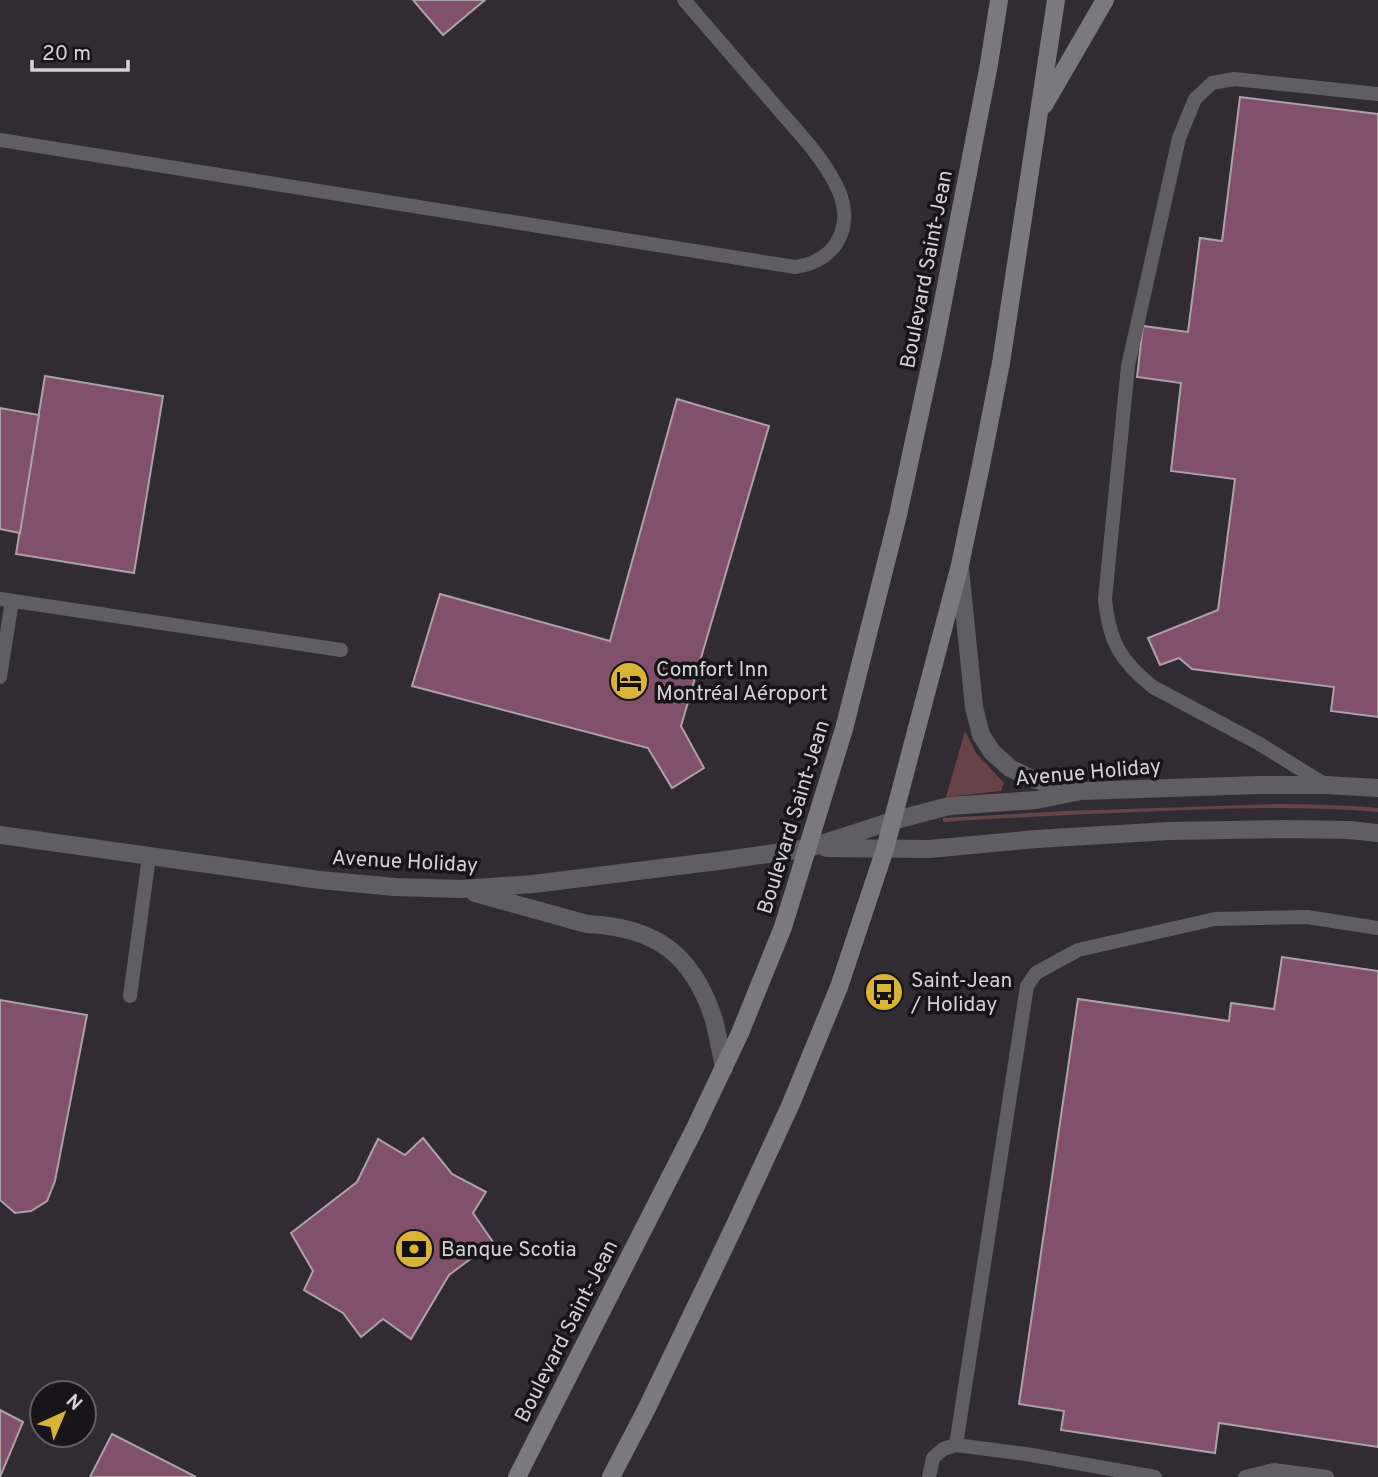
<svg xmlns="http://www.w3.org/2000/svg" width="1378" height="1477" font-family="Overpass,sans-serif">
  <rect width="100%" height="100%" fill="#312c33"/>
  <!-- green -->
  <g fill="#674348">
    <polygon points="965,731 976,753 1004,783 1001,791 946,797"/>
    <path d="M 1277,804 C 1311,804 1344,805 1378,808 L 1378,812 C 1306,806 1235,808 1163,811 C 1090,814 1017,817 943,822 L 943,818 L 1066,811 Z"/>
  </g>
  <!-- building -->
  <g fill="#81506d" stroke="#aca1a7" stroke-width="2">
    <polygon points="413,0 485,0 443,35"/>
    <polygon points="1240,97 1378,114 1378,717 1331,711 1334,687 1192,669 1179,658 1160,665 1148,638 1218,610 1235,479 1171,471 1181,383 1137,377 1143,326 1188,332 1200,238 1222,241"/>
    <polygon points="45,376 163,396 134,573 16,554"/>
    <polygon points="677,399 769,426 681,726 704,768 672,788 648,748 412,686 440,594 610,641"/>
    <polygon points="0,408 39,415 20,533 0,529"/>
    <polygon points="1282,957 1378,971 1378,1447 1219,1423 1215,1453 1061,1430 1064,1411 1019,1404 1078,999 1229,1021 1231,1003 1274,1009"/>
    <polygon points="0,1000 87,1015 55,1181 47,1201 31,1211 15,1213 0,1200"/>
    <polygon points="423,1138 452,1174 486,1192 473,1213 493,1242 449,1275 411,1339 383,1319 361,1337 343,1313 304,1290 313,1271 291,1233 357,1182 378,1139 405,1155"/>
    <polygon points="0,1410 23,1422 0,1477"/>
    <polygon points="112,1434 196,1477 90,1477"/>
  </g>
  <g fill="none" stroke-linecap="round" stroke-linejoin="round">
    <!-- service -->
    <g stroke="#5f5f63" stroke-width="14">
      <path d="M 0,140 L 795,267 C 840,261 856,221 835,183 C 821,156 799,133 779,110 C 748,74 716,37 684,0"/>
      <polyline points="0,599 341,650"/>
      <polyline points="0,677 12,601"/>
      <path d="M 1326,785 L 1258,743 L 1153,687 C 1120,661 1109,641 1105,599 L 1128,366 L 1179,138 L 1195,99 L 1212,83 L 1234,79 L 1378,94"/>
      <polyline points="130,996 149,857"/>
      <polyline points="956,1445 1027,986 1036,973 1078,950 1215,919 1307,917 1378,928"/>
      <polyline points="929,1477 933,1458 943,1449 956,1445 1026,1454 1155,1477"/>
      <polyline points="1245,1477 1274,1470 1327,1477"/>
    </g>
    <!-- minor -->
    <g stroke="#5f5f63" stroke-width="18">
      <polyline points="960,569 974,707 981,735 992,752 1010,768 1030,778 1078,791"/>
      <polyline points="0,835 320,880 395,887 461,889 533,884 726,860 809,848 892,821 949,806 1036,800 1081,791 1259,785 1326,785 1378,788"/>
      <polyline points="826,848 929,849 1036,839 1169,831 1285,829 1349,830 1378,833"/>
      <path d="M 475,893 L 587,924 C 655,927 693,954 714,1020 C 718,1036 721,1052 724,1068"/>
    </g>
    <!-- secondary -->
    <g stroke="#7a7980" stroke-width="18">
      <polyline points="1044,105 1105,0"/>
      <polyline points="517,1477 695,1128 740,1033 783,927 844,729 898,515 934,348 989,64 999,0"/>
      <polyline points="611,1477 646,1410 734,1227 790,1106 839,987 885,849 960,565 981,465 1001,363 1056,0"/>
    </g>
  </g>
  <!-- icons -->
  <defs>
    <symbol id="hotel-disc" viewBox="-11 -11 22 22"><circle r="9.5" fill="#d9b334" stroke="#181518"/><path d="M-6-4.5h1.5V1H6V5H4.5V3h-9V5H-6ZM-4 0a1.8 1.8 0 1 1 3.6 0ZM.5 0V-2.5h3Q6-2.5 6 0Z" fill="#111"/></symbol>
    <symbol id="bus-disc" viewBox="-11 -11 22 22"><circle r="9.5" fill="#d9b334" stroke="#181518"/><path d="M-5-6H5V4H4V6H2V4H-2V6H-4V4H-5ZM-3.5-4V0h7V-4ZM-3.5 1.2v1.5H-2V1.2ZM2 1.2v1.5H3.5V1.2Z" fill="#111"/></symbol>
    <symbol id="bank-disc" viewBox="-11 -11 22 22"><circle r="9.5" fill="#d9b334" stroke="#181518"/><path d="M-6-4H6V4H-6ZM0-2.3a2.3 2.3 0 1 0 0 4.6a2.3 2.3 0 1 0 0-4.6Z" fill="#111"/></symbol>
  </defs>
  <g fill-rule="evenodd">
    <use href="#hotel-disc" x="607" y="659" width="44" height="44"/>
    <use href="#bus-disc" x="862" y="970" width="44" height="44"/>
    <use href="#bank-disc" x="392" y="1227" width="44" height="44"/>
  </g>
  <g text-anchor="middle" stroke-width="7" stroke-linejoin="round" paint-order="stroke">
    <!-- street labels -->
    <g font-size="21" fill="#d4d1d5" stroke="#181518">
      <text transform="translate(926 269) rotate(-79)" y="7">Boulevard Saint-Jean</text>
      <text transform="translate(1088 772) rotate(-5)" y="7">Avenue Holiday</text>
      <text transform="translate(793 817) rotate(-73)" y="7">Boulevard Saint-Jean</text>
      <text transform="translate(405 861) rotate(3)" y="7">Avenue Holiday</text>
      <text transform="translate(566 1331) rotate(-63)" y="7">Boulevard Saint-Jean</text>
    </g>
    <!-- poi labels -->
    <g font-size="21" fill="#d4d1d5" stroke="#181518" text-anchor="start">
      <text x="656" y="676">Comfort Inn<tspan x="656" dy="24">Montréal Aéroport</tspan></text>
      <text x="911" y="987">Saint-Jean<tspan x="911" dy="24">/ Holiday</tspan></text>
      <text x="441" y="1256">Banque Scotia</text>
    </g>
  </g>
  <!-- north arrow -->
  <g transform="translate(63 1414) rotate(44)"><circle r="33" fill="#181518" stroke="#636064" stroke-width="2"/>
  <path d="M0-5L12 26L0 18L-12 26Z" fill="#d9b334"/>
  <text y="-10" font-size="19" font-weight="bold" text-anchor="middle" fill="#d4d1d5">N</text>
  </g>
  <!-- scale -->
  <path d="M32 60v10h96v-10" fill="none" stroke="#d4d1d5" stroke-width="3.5"/>
  <text x="42" y="60" font-size="21" fill="#d4d1d5" stroke="#181518" stroke-width="5" paint-order="stroke">20 m</text>
</svg>
